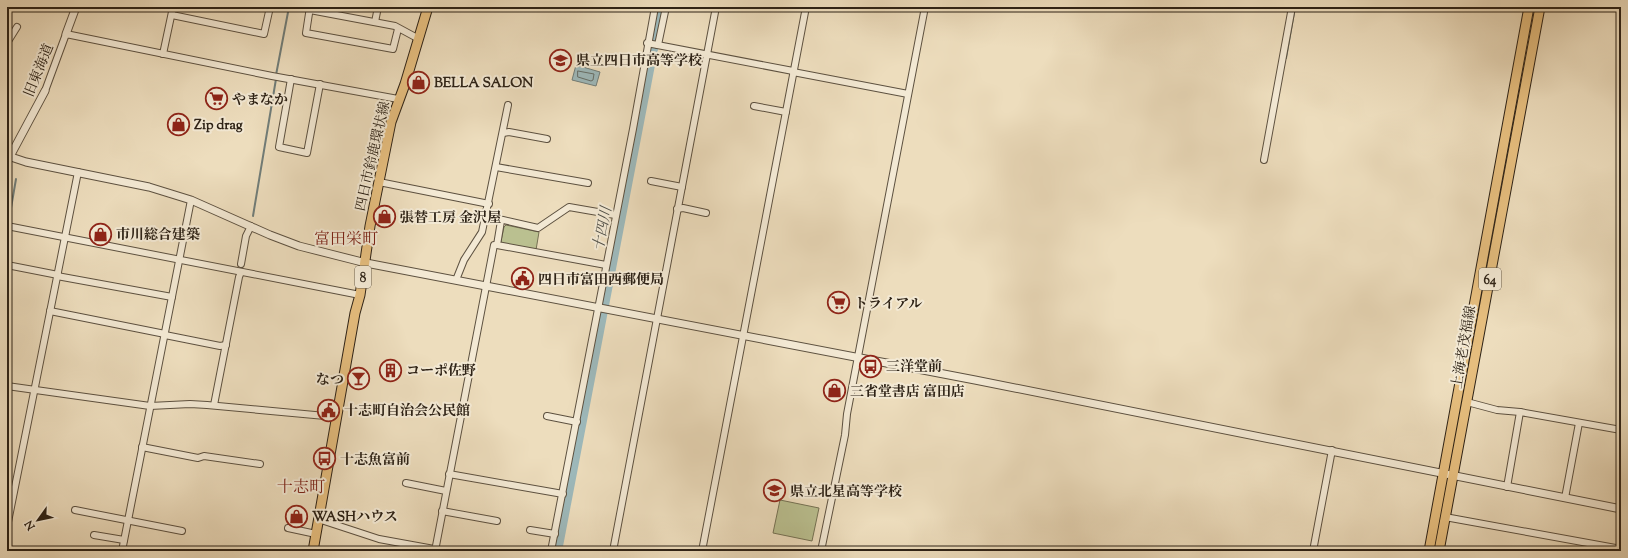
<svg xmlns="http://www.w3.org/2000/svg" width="1628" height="558" font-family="'Sorts Mill Goudy','Noto Serif JP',serif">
  <rect width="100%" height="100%" fill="#edddbd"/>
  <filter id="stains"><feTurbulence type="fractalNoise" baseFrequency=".005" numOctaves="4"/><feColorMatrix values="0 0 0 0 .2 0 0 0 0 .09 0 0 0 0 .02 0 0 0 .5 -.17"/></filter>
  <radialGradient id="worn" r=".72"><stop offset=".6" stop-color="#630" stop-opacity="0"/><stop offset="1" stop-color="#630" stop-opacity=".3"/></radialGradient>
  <!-- green -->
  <g fill="#bac090" stroke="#747153">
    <polygon points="506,225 539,232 536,250 502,243 501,241 504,227"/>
    <polygon points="780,500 819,508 812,541 773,533"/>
  </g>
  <!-- water -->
  <polygon fill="#9db9bb" stroke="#707d79" points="576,65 600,72 596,86 572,80"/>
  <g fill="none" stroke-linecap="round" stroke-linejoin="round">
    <!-- shore -->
    <polygon stroke="#656e68" stroke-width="1" points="578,71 594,74 593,80 591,81 578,77"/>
    <!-- stream -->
    <g stroke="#707d79" stroke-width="2">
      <polyline points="1286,58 1295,7"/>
      <polyline points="276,75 289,7"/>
      <polyline points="253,216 276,79"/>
      <polyline points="7,231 16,179"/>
    </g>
    <!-- river -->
    <polyline stroke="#9db9bb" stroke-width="12" points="556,551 660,7"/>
    <defs>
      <g id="minor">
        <polyline points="310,7 306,33 393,49 398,29"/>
        <polyline points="310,10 395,26 419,39"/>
        <polyline points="172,15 264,34 270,7"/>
        <polyline points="375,22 378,7"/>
        <polyline points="7,43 17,27"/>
        <polyline points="647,43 793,71"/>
        <polyline points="658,45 666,7"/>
        <polyline points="163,54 173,7"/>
        <polyline points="793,72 908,94"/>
        <polyline points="291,79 279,147 307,153 320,84"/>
        <polyline points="45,91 66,34 272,76 398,99"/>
        <polyline points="754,106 786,112"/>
        <polyline points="503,133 509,132 547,139"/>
        <polyline points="1264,160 1292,7"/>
        <polyline points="496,167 588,183"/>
        <polyline points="651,181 682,187"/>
        <polyline points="379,182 489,204"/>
        <polyline points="677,209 683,208 706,213"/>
        <polyline points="486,216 538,228 569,207 615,215"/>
        <polyline points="501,221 497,245 606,265"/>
        <polyline points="7,226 360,295"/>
        <polyline points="241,264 246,236 251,226"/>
        <polyline points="7,265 58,275"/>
        <polyline points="57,276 172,297"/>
        <polyline points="456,280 464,260 482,232 508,105"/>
        <polyline points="50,311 165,334"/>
        <polyline points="165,335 220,346 226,345"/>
        <polyline points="7,386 150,406 190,404 207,405 336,417"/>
        <polyline points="1467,402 1497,410 1520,412 1621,430"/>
        <polyline points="214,405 239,277 241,272"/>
        <polyline points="547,416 577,422"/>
        <polyline points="142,447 198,458 204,456 260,464"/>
        <polyline points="449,474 563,494"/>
        <polyline points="406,483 446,491"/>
        <polyline points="1507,487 1520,412"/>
        <polyline points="1565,498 1579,423"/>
        <polyline points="75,510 182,531"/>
        <polyline points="442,511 497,521"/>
        <polyline points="1445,517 1621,549"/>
        <polyline points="318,519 379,539 445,551"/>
        <polyline points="7,527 78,172"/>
        <polyline points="288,528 316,534"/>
        <polyline points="530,530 555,534"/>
        <polyline points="94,535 124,540"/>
        <polyline points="122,551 191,200"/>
        <polyline points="435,551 494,245 497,245"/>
        <polyline points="551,551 633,129 655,7"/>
        <polyline points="613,551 716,7"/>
        <polyline points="702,551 806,7"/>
        <polyline points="821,551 845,435 847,414 925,7"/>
        <polyline points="1313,551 1332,450"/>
      </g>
      <g id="tertiary">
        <polyline points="66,34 76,7"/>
        <polyline points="11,157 26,162 149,187 191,200 270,235 299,246 366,263 975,380 1621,509"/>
        <polyline points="7,162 45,91"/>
      </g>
      <g id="primary">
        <polyline points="313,551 355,313 360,295 370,226 391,122 405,84 428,7"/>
        <polyline points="1429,551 1529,7"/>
        <polyline points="1439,551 1540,7"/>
      </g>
    </defs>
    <!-- minor casing -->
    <use href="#minor" stroke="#5d5140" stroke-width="8"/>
    <!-- tertiary casing -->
    <use href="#tertiary" stroke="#5d5140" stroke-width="9"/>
    <!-- primary casing -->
    <use href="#primary" stroke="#2d2216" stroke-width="11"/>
    <!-- minor -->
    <use href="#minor" stroke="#f3e9d4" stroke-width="6"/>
    <!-- tertiary -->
    <use href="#tertiary" stroke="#f3e9d4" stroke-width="7"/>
    <!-- primary -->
    <use href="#primary" stroke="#e6be7e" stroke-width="9"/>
    <defs>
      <polyline id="rail" points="7,9 11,7"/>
    </defs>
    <!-- rail casing -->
    <use href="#rail" stroke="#2d2216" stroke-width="3.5"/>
    <!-- rail -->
    <use href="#rail" stroke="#f3e9d4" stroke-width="2" stroke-dasharray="6" stroke-linecap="butt"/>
  </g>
  <!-- icons -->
  <defs>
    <symbol id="school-ring" viewBox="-11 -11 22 22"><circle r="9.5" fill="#f3e9d4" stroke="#8f2418" stroke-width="1.5"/><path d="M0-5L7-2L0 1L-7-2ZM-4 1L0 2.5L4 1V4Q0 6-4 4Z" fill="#8f2418"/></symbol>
    <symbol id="shop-ring" viewBox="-11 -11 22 22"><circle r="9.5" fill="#f3e9d4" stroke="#8f2418" stroke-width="1.5"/><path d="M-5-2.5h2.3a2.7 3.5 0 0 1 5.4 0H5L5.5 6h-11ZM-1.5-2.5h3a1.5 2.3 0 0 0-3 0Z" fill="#8f2418"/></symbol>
    <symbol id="supermarket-ring" viewBox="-11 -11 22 22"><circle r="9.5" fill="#f3e9d4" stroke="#8f2418" stroke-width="1.5"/><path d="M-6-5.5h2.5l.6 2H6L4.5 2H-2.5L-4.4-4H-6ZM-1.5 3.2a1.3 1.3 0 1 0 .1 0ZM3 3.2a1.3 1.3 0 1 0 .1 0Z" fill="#8f2418"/></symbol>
    <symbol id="civic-ring" viewBox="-11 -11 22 22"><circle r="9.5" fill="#f3e9d4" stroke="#8f2418" stroke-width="1.5"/><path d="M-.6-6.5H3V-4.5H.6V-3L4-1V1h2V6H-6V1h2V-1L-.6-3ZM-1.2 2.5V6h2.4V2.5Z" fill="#8f2418"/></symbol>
    <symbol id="bus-ring" viewBox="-11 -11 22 22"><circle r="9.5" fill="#f3e9d4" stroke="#8f2418" stroke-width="1.5"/><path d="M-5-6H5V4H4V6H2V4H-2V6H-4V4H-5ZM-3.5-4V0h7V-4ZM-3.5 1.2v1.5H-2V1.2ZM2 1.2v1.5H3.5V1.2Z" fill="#8f2418"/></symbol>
    <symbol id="building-ring" viewBox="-11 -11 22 22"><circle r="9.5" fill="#f3e9d4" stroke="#8f2418" stroke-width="1.5"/><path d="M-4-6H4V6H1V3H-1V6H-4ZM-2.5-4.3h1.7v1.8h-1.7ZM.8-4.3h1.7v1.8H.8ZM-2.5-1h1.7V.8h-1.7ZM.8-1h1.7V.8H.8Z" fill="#8f2418"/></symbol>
    <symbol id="bar-ring" viewBox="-11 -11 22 22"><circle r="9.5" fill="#f3e9d4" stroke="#8f2418" stroke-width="1.5"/><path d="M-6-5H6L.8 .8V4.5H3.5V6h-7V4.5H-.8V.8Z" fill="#8f2418"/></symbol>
  </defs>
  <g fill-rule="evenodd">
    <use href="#school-ring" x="548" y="48" width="25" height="25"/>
    <use href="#shop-ring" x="406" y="70" width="25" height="25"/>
    <use href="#supermarket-ring" x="204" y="86" width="25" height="25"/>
    <use href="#shop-ring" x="166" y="112" width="25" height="25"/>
    <use href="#shop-ring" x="372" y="204" width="25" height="25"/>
    <use href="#shop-ring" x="88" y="222" width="25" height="25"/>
    <use href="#civic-ring" x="510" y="266" width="25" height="25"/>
    <use href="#supermarket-ring" x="826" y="290" width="25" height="25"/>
    <use href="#bus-ring" x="858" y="354" width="25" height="25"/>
    <use href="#building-ring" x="378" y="358" width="25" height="25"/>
    <use href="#bar-ring" x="346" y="366" width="25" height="25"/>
    <use href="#shop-ring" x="822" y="378" width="25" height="25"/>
    <use href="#civic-ring" x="316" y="398" width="25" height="25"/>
    <use href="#bus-ring" x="312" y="446" width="25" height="25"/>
    <use href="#school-ring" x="762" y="478" width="25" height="25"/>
    <use href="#shop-ring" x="284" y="504" width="25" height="25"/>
  </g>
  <g text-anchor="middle" stroke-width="4" stroke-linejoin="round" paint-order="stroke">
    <!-- shield labels -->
    <g fill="#f3e9d4" stroke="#685e4f" stroke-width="1">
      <rect x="355" y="266" width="16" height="22" rx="3"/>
      <rect x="1479" y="268" width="22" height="22" rx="3"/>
    </g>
    <g font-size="13" font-weight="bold" fill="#2d2216">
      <text x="363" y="282">8</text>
      <text x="1490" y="284">64</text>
    </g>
    <!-- poi labels -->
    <g font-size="14" font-weight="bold" fill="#2d2216" stroke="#f3e9d4" text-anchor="start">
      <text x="576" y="65">県立四日市高等学校</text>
      <text x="434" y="87">BELLA SALON</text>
      <text x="232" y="104">やまなか</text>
      <text x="194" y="129">Zip drag</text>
      <text x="400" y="222">張替工房 金沢屋</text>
      <text x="116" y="239">市川総合建築</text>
      <text x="538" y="284">四日市富田西郵便局</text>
      <text x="854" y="308">トライアル</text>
      <text x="886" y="371">三洋堂前</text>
      <text x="406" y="375">コーポ佐野</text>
      <text x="344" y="384" text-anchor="end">なつ</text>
      <text x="850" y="396">三省堂書店 富田店</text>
      <text x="344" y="415">十志町自治会公民館</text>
      <text x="340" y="464">十志魚富前</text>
      <text x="790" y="496">県立北星高等学校</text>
      <text x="312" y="521">WASHハウス</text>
    </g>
    <!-- street labels -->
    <g font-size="14" fill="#2d2216" stroke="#f3e9d4">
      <text transform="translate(38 70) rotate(-68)" y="5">旧東海道</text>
      <text transform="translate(372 156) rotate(-77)" y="5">四日市鈴鹿環状線</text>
      <text transform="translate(1463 347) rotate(-80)" y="5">上海老茂福線</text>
    </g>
    <!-- water labels -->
    <g font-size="15" font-style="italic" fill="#4f4f48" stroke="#f3e9d4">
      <text transform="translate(602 229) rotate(-79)" y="5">十四川</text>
    </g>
    <!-- quarter labels -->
    <g font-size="16" fill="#7a1f14" stroke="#f3e9d4">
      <text x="346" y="244">富田栄町</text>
      <text x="301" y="492">十志町</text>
    </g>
  </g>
  <!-- margin -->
  <rect width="1628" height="558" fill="none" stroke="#edddbd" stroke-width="24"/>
  <rect x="8" y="8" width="1612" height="542" fill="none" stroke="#2d2216" stroke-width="2"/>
  <rect x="12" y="12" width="1604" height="534" fill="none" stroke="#2d2216"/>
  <!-- north arrow -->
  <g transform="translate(38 520) rotate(237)" stroke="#f3e9d4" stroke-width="3" paint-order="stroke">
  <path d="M0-3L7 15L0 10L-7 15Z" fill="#2d2216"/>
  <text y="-6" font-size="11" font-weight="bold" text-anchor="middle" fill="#2d2216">N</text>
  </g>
  <rect width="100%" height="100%" filter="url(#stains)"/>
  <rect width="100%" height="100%" fill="url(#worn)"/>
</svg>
